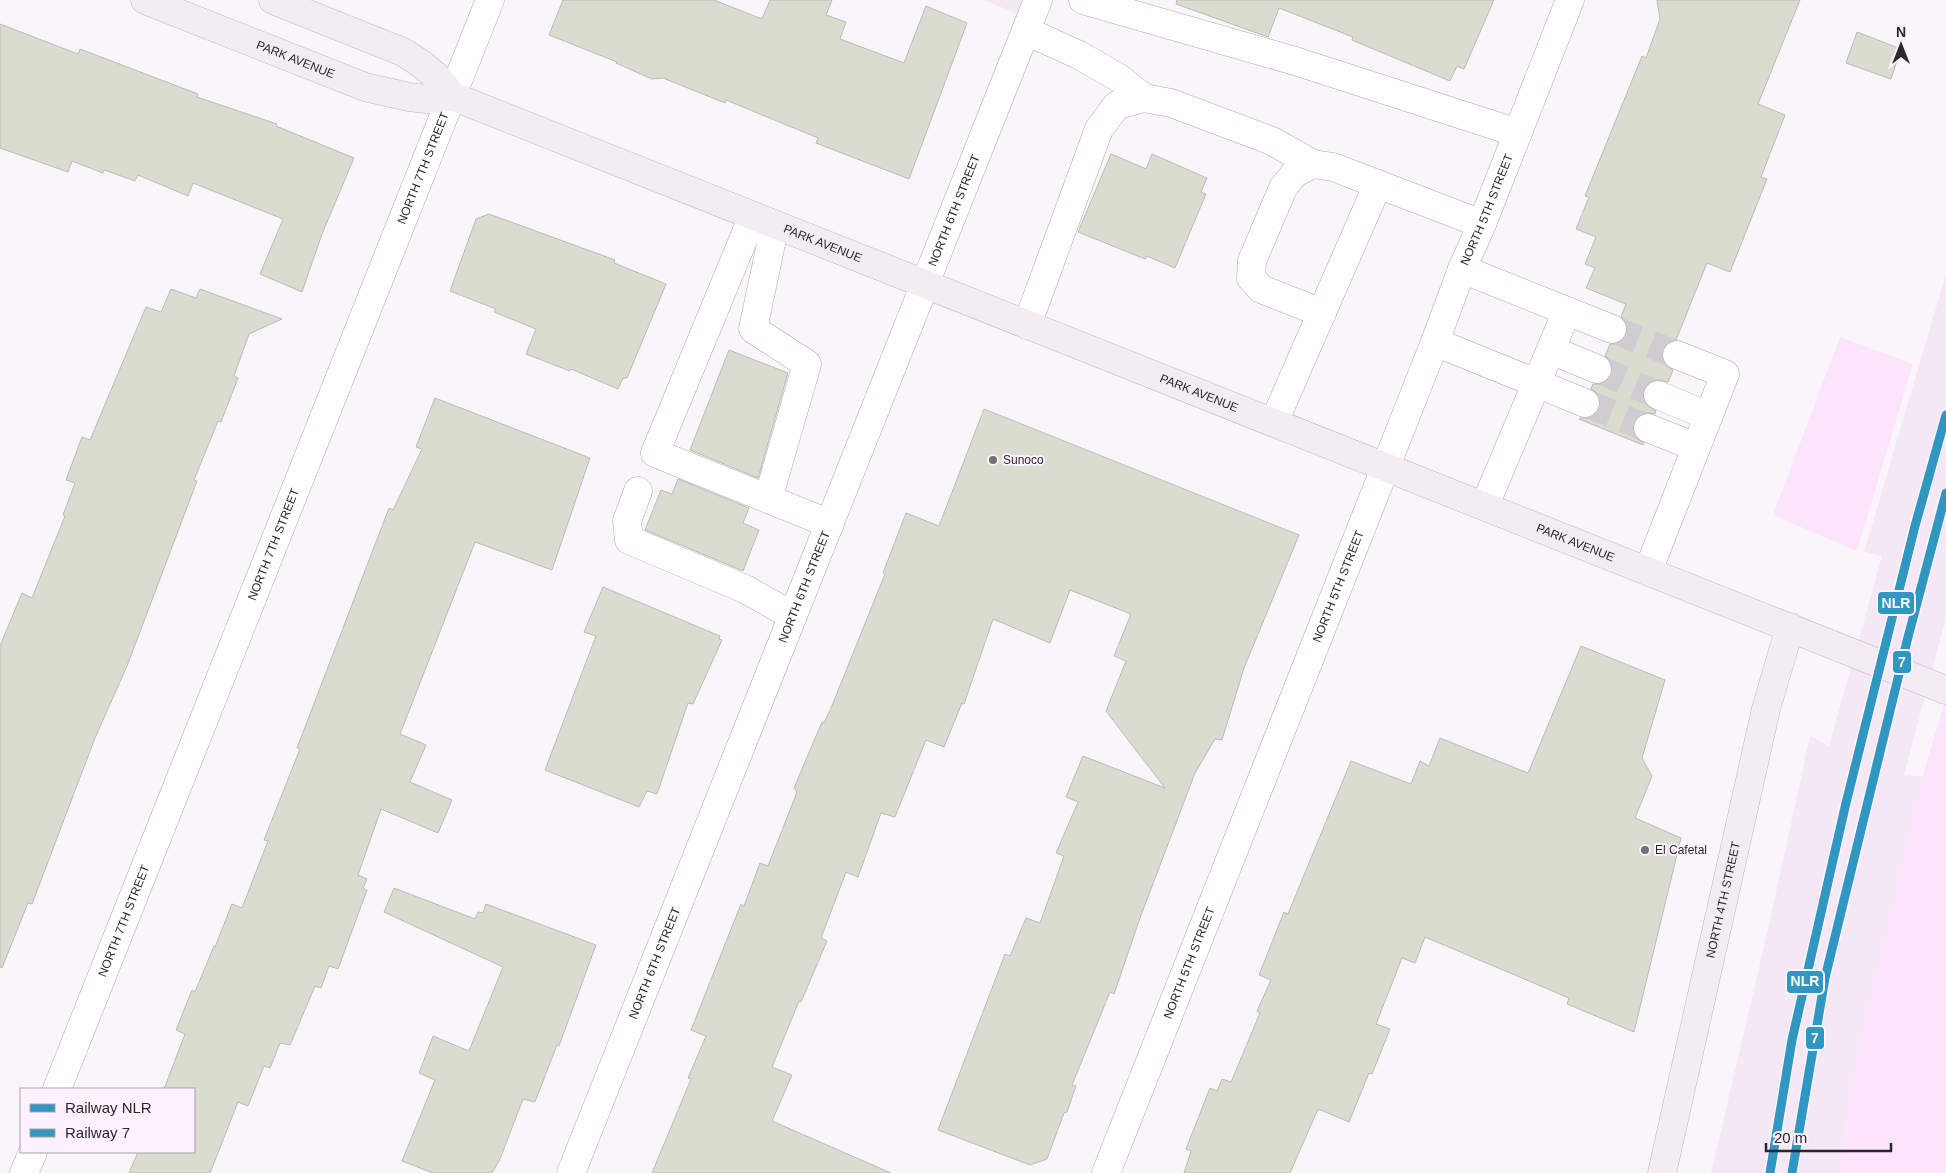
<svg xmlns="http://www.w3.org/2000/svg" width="1946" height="1173" font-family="Helvetica,sans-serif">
  <rect width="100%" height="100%" fill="#faf5fa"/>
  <!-- built -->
  <g fill="#f3e8f4">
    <polygon points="984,0 1031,0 1025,17"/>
    <polygon points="1946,274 1946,618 1904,775 1923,777 1852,1075 1839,1173 1711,1173 1767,934 1810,736 1829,746 1882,556 1864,552"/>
  </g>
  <!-- green -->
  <g fill="#fce4fd">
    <polygon points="1840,337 1913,364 1857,551 1773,515"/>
    <polygon points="1946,697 1946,1173 1839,1173 1852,1075 1920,785"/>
  </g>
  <!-- building -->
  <g fill="#d9dccf" stroke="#bbbaba">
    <polygon points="563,0 714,0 762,19 770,0 832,0 826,15 846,22 840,39 904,63 926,6 967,23 909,179 816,143 818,138 726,100 725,103 663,78 652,79 616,63 617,62 549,35"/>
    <polygon points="1177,0 1494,0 1464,69 1457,66 1450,81 1352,40 1353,37 1279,8 1268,37 1176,4"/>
    <polygon points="1657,0 1800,0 1758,104 1785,115 1761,177 1767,179 1730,272 1707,263 1676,340 1668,342 1663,349 1662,357 1664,364 1673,370 1668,382 1656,380 1648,383 1644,389 1642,396 1645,404 1656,411 1655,414 1646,413 1639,416 1633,423 1633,431 1636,438 1644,443 1643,445 1579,419 1580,418 1588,418 1594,416 1599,409 1600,400 1598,394 1591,389 1593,384 1600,384 1606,382 1611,375 1612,366 1610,360 1605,356 1610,344 1615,344 1622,341 1627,334 1627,327 1625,320 1621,317 1626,304 1586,288 1595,268 1585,264 1596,237 1576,229 1589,197 1585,196 1642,56 1646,58 1660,19"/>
    <polygon points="0,24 78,54 80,49 198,94 197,97 277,124 276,126 354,158 322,234 302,292 260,274 283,219 193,183 188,196 138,175 135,181 104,170 103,173 72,161 68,172 0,148"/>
    <polygon points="1857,32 1901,49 1891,79 1846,63"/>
    <polygon points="1111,154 1146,169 1152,154 1207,178 1201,192 1206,194 1175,268 1147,256 1145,259 1078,232"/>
    <polygon points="489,214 615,260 614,263 666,284 627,378 623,378 618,389 571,369 570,371 526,354 536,329 494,312 496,309 450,291 476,219"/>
    <polygon points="171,289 196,298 200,289 282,319 249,334 234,376 238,378 221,422 218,421 194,480 197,481 127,666 95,738 32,904 28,903 2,968 0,967 0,646 22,593 32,598 65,516 63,515 75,483 66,480 82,437 90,440 146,307 161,312"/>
    <polygon points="729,350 788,373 758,478 690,450"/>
    <polygon points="435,398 590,458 552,570 475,542 400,734 426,745 410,782 452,800 438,833 381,809 358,875 367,879 363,888 367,890 338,969 329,966 321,988 315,986 290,1045 280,1043 270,1068 264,1066 248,1106 238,1102 210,1173 129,1173 138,1152 194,1152 194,1089 164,1089 185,1034 176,1030 192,990 195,992 214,946 215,947 232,904 242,908 268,841 264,840 300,749 297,748 389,508 393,510 422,449 416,447"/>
    <polygon points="984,409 1299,535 1244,668 1222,740 1215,739 1195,773 1140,918 1114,994 1110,992 1072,1085 1076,1086 1067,1112 1064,1113 1047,1159 1030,1165 938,1130 1005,954 1010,956 1026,918 1040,923 1064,856 1056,853 1078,802 1066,797 1083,756 1165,788 1106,711 1126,661 1114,656 1131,614 1070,590 1050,643 993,619 964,704 962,703 944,747 926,740 895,817 881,813 858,877 846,872 821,938 827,941 801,1002 799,1001 772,1067 792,1075 772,1121 891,1173 652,1173 691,1079 688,1078 706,1036 691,1030 741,904 744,906 760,863 768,866 797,792 794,788 822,722 824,723 831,708 885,574 883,573 906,513 939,526"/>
    <polygon points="678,479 749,508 743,523 759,530 743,571 645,530 661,490 672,494"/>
    <polygon points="603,587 720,636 719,639 722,640 693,704 688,703 657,794 647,791 639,807 545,770 596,636 584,632"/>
    <polygon points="1581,646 1665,680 1642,758 1652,776 1635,818 1681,838 1634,1032 1567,1004 1569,998 1425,937 1415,963 1402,958 1376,1024 1390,1029 1372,1074 1369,1073 1349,1122 1318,1109 1290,1173 1184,1173 1191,1151 1186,1149 1210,1088 1217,1091 1222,1079 1231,1082 1260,1013 1257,1011 1271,980 1259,975 1284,912 1288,914 1351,761 1411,784 1420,761 1429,766 1440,738 1528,773"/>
    <polygon points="394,888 475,919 478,912 483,913 486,904 596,945 559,1046 557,1045 535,1102 523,1099 500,1159 492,1173 433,1173 402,1161 435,1080 419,1073 433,1036 469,1051 503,967 384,912"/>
  </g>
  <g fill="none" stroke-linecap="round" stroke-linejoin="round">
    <!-- minor-tunnel -->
    <g stroke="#d1ccd1" stroke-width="28" stroke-dasharray="28 14" stroke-linecap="butt">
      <polyline points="1612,329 1677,355"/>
      <polyline points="1597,369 1658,395"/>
      <polyline points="1585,403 1648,428"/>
    </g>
    <defs>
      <g id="minor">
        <polyline points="1083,0 1295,61 1518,133"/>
        <polyline points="1026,31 1079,55 1119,78 1144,98"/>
        <polyline points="753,216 655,453 830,524"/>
        <polyline points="1462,269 1612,329"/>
        <polyline points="1322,313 1261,289 1251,278 1252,261 1283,188 1295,173 1313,164 1333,167 1482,224"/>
        <polyline points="1027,325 1099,129 1117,105 1144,98 1171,103 1272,141 1313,164"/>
        <polyline points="1435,342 1585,403"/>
        <polyline points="1551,350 1597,369"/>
        <polyline points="1658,395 1708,416"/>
        <polyline points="1274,422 1378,184"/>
        <polyline points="1648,428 1696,447"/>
        <polyline points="638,491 627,521 629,540 745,589 793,616"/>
        <polyline points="768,499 807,364 753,329 775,225"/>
        <polyline points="1485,505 1567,311"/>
        <polyline points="1648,571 1725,374 1677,355"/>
        <path id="s1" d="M 57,1089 L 490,0"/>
        <polyline points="24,1173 33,1152"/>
        <path id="s2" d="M 571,1173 L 1038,0"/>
        <path id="s3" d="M 1106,1173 L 1435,342 L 1462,269 L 1482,224 L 1570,0"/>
      </g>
      <g id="major">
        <path id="s4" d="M 145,0 L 365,87 L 409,97 L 427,99 L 452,96 L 1946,690"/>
        <polyline points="273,0 403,52 423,65 439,79 452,96"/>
        <path id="s5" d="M 1662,1173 L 1766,709 L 1790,627"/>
      </g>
    </defs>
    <!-- minor casing -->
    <use href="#minor" stroke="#ada9ad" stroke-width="29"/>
    <!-- major casing -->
    <use href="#major" stroke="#c0b4c1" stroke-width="29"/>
    <!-- minor -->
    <use href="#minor" stroke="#fefefe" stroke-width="28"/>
    <!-- major -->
    <use href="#major" stroke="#f3edf3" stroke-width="28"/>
    <defs>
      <polyline id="rail-1" points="1770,1173 1792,1040 1846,803 1915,526 1946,415"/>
      <polyline id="rail-2" points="1792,1173 1825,978 1907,641 1946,493"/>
    </defs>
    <!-- rail-1 casing -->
    <use href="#rail-1" stroke="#fdf2fd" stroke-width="12"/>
    <!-- rail-2 casing -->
    <use href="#rail-2" stroke="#fdf2fd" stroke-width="12"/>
    <!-- rail-1 -->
    <use href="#rail-1" stroke="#3096c2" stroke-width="9"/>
    <!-- rail-2 -->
    <use href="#rail-2" stroke="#3096c2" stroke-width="9"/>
  </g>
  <!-- markers -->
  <g fill="#736f73" stroke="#fdf2fd" stroke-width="2">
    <circle cx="993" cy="460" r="5"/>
    <circle cx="1645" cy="850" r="5"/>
  </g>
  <g text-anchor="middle" stroke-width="4" stroke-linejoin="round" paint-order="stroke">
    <!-- street labels -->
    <g font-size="12" fill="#2b272b" stroke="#fdf2fd">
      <text dy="4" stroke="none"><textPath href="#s4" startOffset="162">PARK AVENUE</textPath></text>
      <text dy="4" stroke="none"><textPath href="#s1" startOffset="991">NORTH 7TH STREET</textPath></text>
      <text dy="4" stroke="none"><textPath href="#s2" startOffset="1036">NORTH 6TH STREET</textPath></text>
      <text dy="4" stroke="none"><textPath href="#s3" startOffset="1036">NORTH 5TH STREET</textPath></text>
      <text dy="4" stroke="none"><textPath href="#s4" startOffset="724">PARK AVENUE</textPath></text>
      <text dy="4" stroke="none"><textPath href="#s4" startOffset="1129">PARK AVENUE</textPath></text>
      <text dy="4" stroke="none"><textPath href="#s4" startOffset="1534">PARK AVENUE</textPath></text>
      <text dy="4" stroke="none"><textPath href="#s1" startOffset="586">NORTH 7TH STREET</textPath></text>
      <text dy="4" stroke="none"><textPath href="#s3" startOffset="631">NORTH 5TH STREET</textPath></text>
      <text dy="4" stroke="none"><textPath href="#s2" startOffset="631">NORTH 6TH STREET</textPath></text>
      <text dy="4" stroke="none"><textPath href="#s5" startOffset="280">NORTH 4TH STREET</textPath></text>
      <text dy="4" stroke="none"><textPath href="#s1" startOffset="181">NORTH 7TH STREET</textPath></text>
      <text dy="4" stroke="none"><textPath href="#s2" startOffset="226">NORTH 6TH STREET</textPath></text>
      <text dy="4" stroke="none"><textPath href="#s3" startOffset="226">NORTH 5TH STREET</textPath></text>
    </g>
    <!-- poi labels -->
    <g font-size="12" fill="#2b272b" stroke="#fdf2fd" text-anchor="start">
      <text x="1003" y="464">Sunoco</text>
      <text x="1655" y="854">El Cafetal</text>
    </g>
  </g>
  <g stroke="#fdf2fd" stroke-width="2">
    <rect x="1877" y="591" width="38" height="24" rx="5" fill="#3096c2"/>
    <rect x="1892" y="650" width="20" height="24" rx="5" fill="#3096c2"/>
    <rect x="1786" y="970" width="38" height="24" rx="5" fill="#3096c2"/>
    <rect x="1805" y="1026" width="20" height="24" rx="5" fill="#3096c2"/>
  </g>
  <g font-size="14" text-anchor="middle" font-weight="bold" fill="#fff">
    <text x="1896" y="608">NLR</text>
    <text x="1902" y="667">7</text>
    <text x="1805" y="986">NLR</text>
    <text x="1815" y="1043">7</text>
  </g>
  <!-- legend -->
  <rect x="20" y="1088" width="175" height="65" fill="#fdf2fd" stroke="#a9a1a9"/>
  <rect x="30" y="1104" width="25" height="8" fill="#3096c2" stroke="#a9a1a9"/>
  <text x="65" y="1113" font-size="15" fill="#2b272b">Railway NLR</text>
  <rect x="30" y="1129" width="25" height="8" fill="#3096c2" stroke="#a9a1a9"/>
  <text x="65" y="1138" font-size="15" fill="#2b272b">Railway 7</text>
  <!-- north arrow -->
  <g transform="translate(1901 45)" stroke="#fdf2fd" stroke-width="4" paint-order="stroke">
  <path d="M0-4L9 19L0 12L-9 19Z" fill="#2b272b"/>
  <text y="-8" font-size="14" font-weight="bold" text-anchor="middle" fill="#2b272b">N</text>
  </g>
  <!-- scale -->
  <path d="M1766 1143v8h125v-8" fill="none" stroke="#2b272b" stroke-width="2.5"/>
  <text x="1774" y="1143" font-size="15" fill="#2b272b" stroke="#fdf2fd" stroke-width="4" paint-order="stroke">20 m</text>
</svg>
